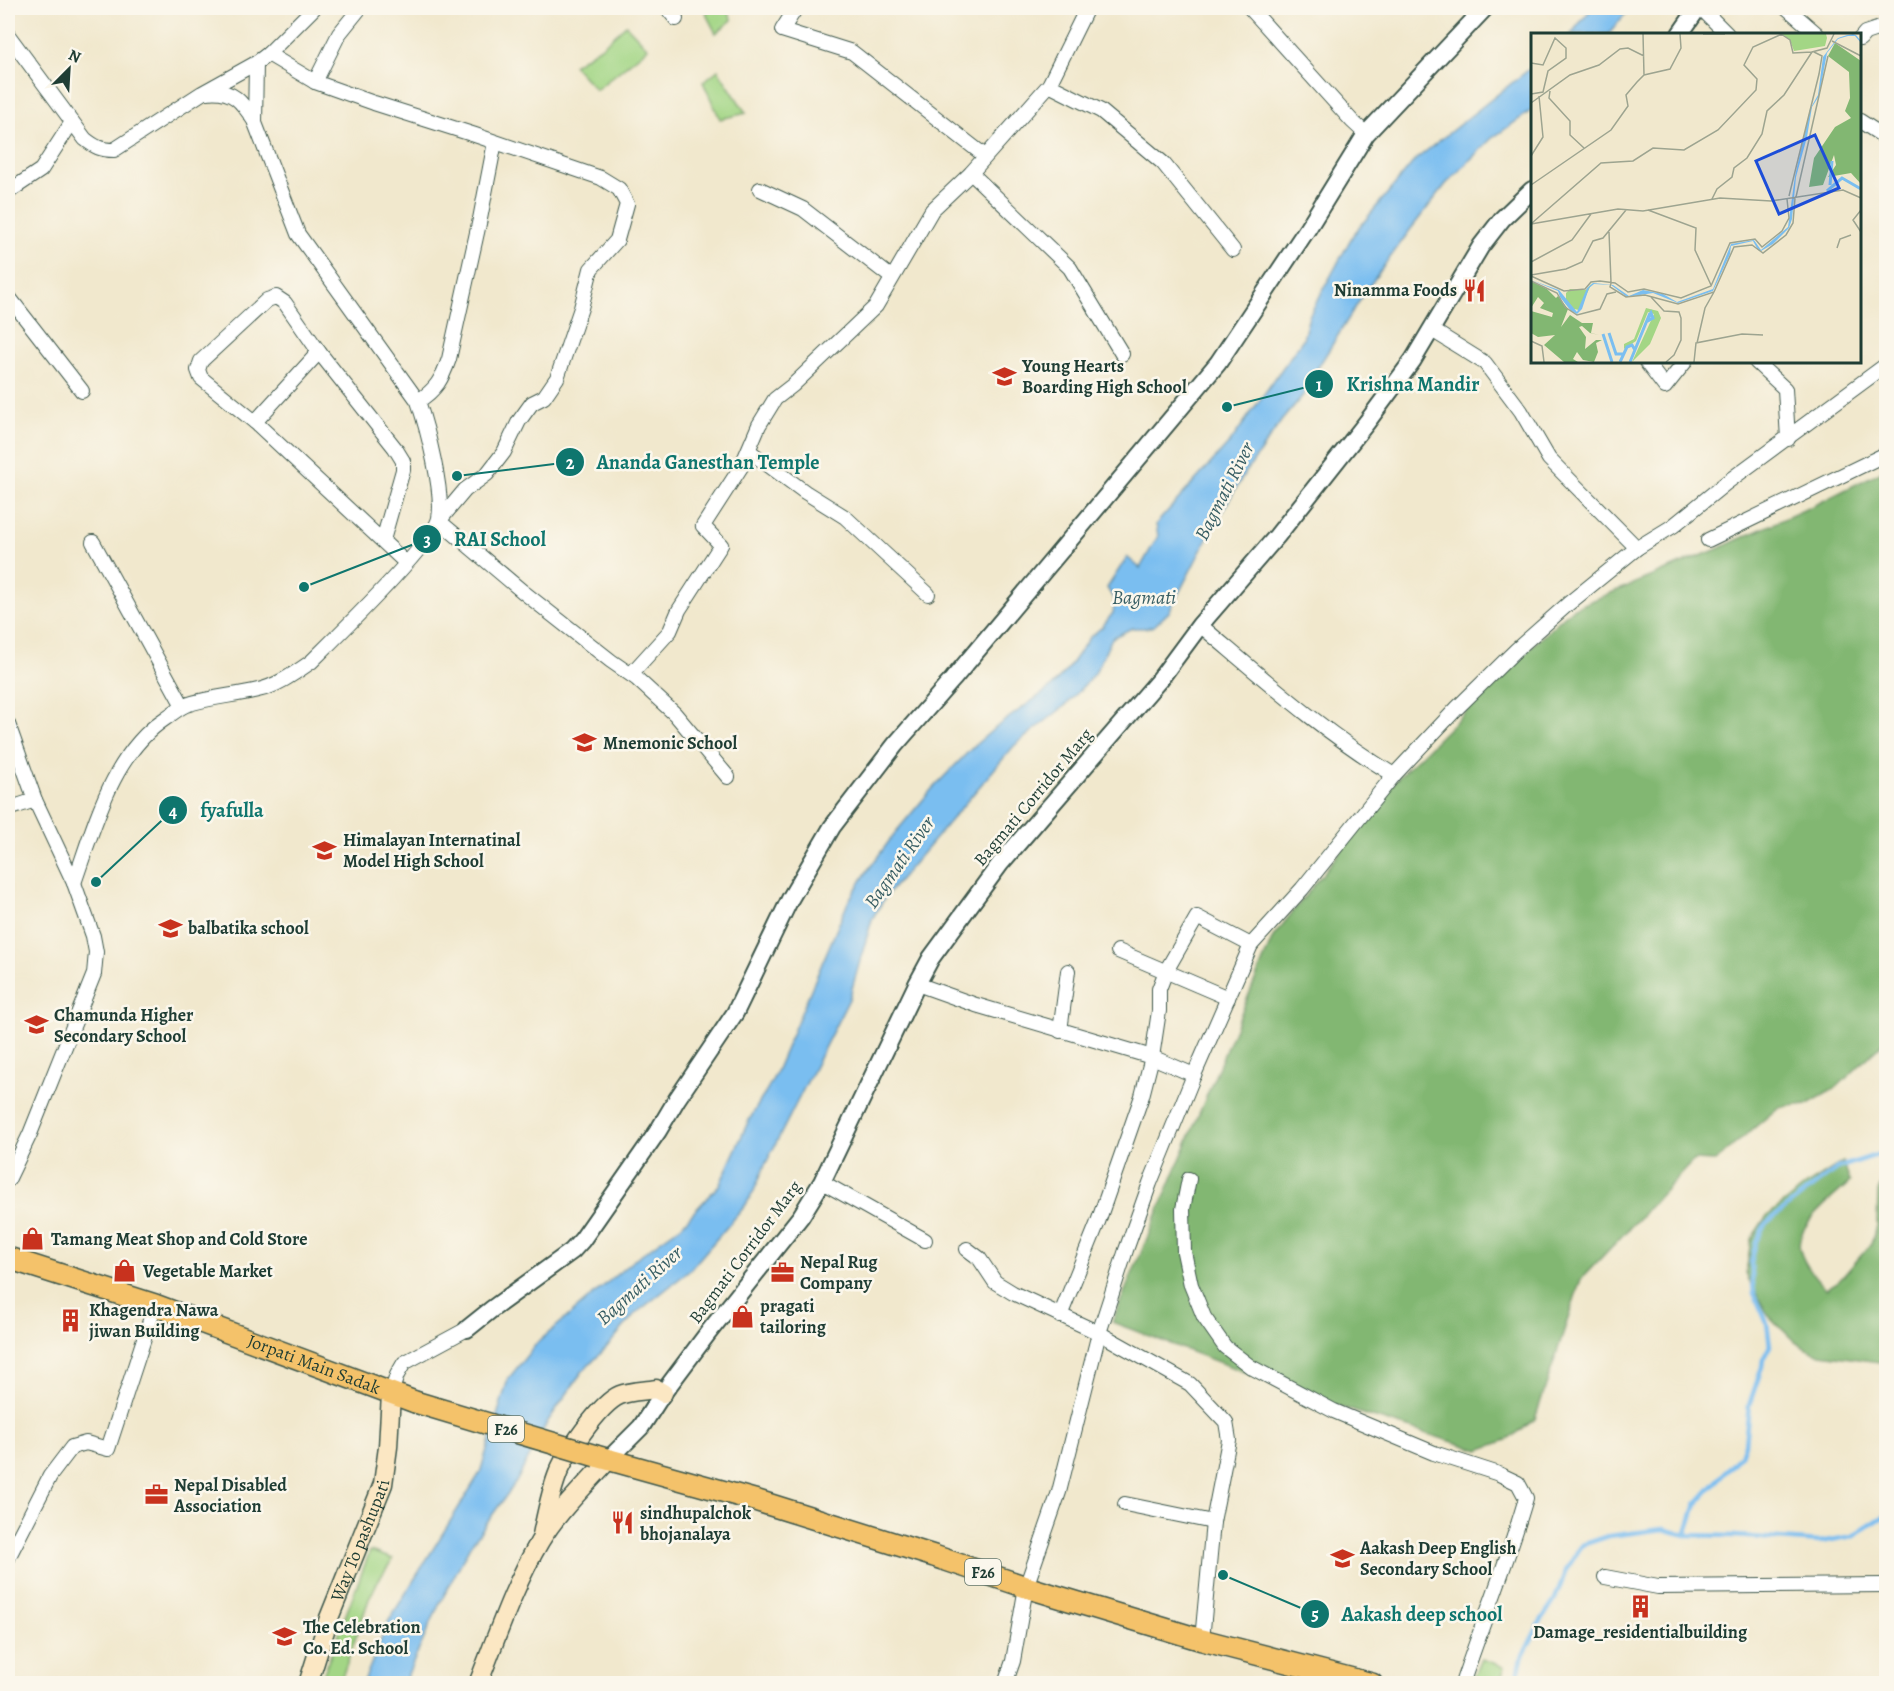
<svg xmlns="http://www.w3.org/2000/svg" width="1894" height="1691" font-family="Alegreya,serif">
  <rect width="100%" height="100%" fill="#fbf7ec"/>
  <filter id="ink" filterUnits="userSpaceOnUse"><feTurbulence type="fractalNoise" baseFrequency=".0167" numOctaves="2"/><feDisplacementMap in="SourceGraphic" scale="12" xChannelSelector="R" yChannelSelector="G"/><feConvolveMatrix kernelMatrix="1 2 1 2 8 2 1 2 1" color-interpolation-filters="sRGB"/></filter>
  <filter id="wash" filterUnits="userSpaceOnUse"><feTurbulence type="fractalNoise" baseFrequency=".008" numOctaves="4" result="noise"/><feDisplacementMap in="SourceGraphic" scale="24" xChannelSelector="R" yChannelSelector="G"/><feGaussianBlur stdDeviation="1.35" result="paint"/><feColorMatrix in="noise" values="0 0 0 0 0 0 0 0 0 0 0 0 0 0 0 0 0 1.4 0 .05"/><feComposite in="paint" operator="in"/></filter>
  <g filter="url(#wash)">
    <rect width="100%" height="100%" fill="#f1e8cd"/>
    <!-- green -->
    <g fill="#a3d685" stroke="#618a5c" stroke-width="1.5">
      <polygon points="706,8 726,8 732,20 716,33 707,16"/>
      <polygon points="626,25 648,48 596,90 573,65 601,47"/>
      <polygon points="718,70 746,113 747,113 720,119 703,82"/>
      <polygon points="370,1551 393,1559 378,1581 369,1599 340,1683 320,1683"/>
      <polygon points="1482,1659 1505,1667 1499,1683 1472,1683"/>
    </g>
    <!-- forest -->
    <g fill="#82b772" stroke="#507a53" stroke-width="1.5">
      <polygon points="1886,469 1886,1038 1880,1046 1836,1088 1808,1104 1779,1107 1715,1161 1694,1160 1581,1279 1535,1419 1509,1439 1479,1450 1324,1402 1112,1322 1273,937 1398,778 1532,646 1572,609 1715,550 1819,503"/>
      <path d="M 1843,1162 L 1850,1182 C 1835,1197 1793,1226 1800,1250 C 1804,1265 1816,1278 1826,1289 L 1839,1281 L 1871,1244 L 1877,1226 L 1878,1192 L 1886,1170 L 1886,1363 L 1814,1353 L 1795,1342 L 1768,1315 L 1746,1274 L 1751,1239 L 1766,1217 L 1808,1184 Z"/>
    </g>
    <!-- water -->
    <g fill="#7abef0" stroke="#4c7e92" stroke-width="1.5">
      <polygon points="1592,8 1630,8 1609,34 1571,34"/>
      <polygon points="1532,67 1532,110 1491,139 1446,184 1410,230 1365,292 1315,372 1304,394 1282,420 1244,475 1214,525 1169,612 1154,626 1146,628 1132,628 1112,638 1095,673 1067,704 1014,746 886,896 872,919 849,999 764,1167 753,1193 745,1206 689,1271 635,1314 606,1348 582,1372 548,1421 516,1482 470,1546 439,1605 404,1683 363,1684 388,1622 480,1473 508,1379 537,1343 636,1258 680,1227 720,1184 748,1122 772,1081 849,900 868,870 895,833 932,789 974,746 996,727 1051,687 1066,671 1089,638 1102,627 1113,613 1115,601 1107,588 1127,557 1140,568 1158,536 1156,524 1231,441 1303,339 1309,316 1353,235 1415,160"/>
    </g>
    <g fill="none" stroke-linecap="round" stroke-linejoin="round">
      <!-- stream -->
      <g stroke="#7abef0" stroke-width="4.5">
        <polyline points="1686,1535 1696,1504 1741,1455 1745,1444 1749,1405 1762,1367 1763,1359 1770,1346 1767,1323 1754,1293 1751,1263 1756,1241 1766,1223 1837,1168 1886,1152"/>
        <polyline points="1516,1684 1522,1658 1539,1624 1555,1599 1566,1570 1582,1545 1609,1536 1663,1529 1686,1535 1735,1536 1820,1542 1853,1536 1886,1515"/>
      </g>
    </g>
  </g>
  <g filter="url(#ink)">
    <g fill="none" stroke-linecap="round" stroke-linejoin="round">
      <defs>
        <g id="minor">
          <polyline points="667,8 676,19"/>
          <polyline points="796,8 782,30 852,52 985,156"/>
          <polyline points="1250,8 1352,121 1366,134"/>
          <polyline points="1701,8 1727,34"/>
          <polyline points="1787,8 1817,34"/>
          <path d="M 8,35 L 85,139 C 95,147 101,150 114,150 L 202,93 L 256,63"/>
          <polyline points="1860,39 1865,33 1886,26"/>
          <polyline points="268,54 315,82 374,103 475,135 601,178 619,189 627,204 617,240 591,269 581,308 557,378 544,397 532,403 519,421 504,452 487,474 465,490 439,521 522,591 611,661 637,679 675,714 728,777"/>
          <polyline points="315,82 339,34 360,8"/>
          <polyline points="1049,85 1101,111 1163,163 1233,250"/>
          <path d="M 207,92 C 234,89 242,102 255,122"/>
          <polyline points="1860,121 1886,138"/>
          <polyline points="971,173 1070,268 1122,354"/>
          <polyline points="760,189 803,209 891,277"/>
          <polyline points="8,192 41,170 72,122"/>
          <polyline points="8,296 82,391"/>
          <polyline points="1432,330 1485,363 1521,411 1549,459 1637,548"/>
          <polyline points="1646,362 1665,387 1685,362"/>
          <polyline points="1756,362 1785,389 1788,439"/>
          <path d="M 418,401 C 436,390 442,379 449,359 L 480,219 L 495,142"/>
          <polyline points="255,422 319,352"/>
          <polyline points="749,451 805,492 845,517 928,594"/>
          <polyline points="383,540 403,470 403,461 395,448 319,352 285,303 276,297 267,300 201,361 198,370 201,378 255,422 406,563"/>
          <polyline points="1708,540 1886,454"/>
          <polyline points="93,542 183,706"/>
          <path d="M 1200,625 C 1262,677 1324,733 1394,775"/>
          <polyline points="631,674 670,631 679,610 721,545 703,526 741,467 759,425 775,399 793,385 876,306 932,210 971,173 1049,85 1087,8"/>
          <polyline points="8,724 35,800 74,883 93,936 96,952 94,974 30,1134 8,1180"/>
          <polyline points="8,809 35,800"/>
          <path d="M 74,883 C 95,824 112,754 166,718 C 173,713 179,708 186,705 C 209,697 234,696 258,690 C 277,686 295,673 311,662 C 333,640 435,541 439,518 C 444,492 427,428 418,401 L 298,234 L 255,123 L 256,63 L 268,54 L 314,8"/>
          <polyline points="1118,951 1228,998"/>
          <polyline points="917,984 976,1005 1152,1057 1194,1075"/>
          <polyline points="1060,1031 1068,971"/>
          <path d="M 1189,1179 L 1183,1209 L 1184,1252 L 1191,1285 L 1204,1317 L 1225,1347 L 1251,1367 L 1334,1411 L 1434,1453 L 1499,1474 L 1518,1483 L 1526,1498 C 1508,1561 1483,1621 1462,1684"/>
          <polyline points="822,1182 925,1240"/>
          <polyline points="967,1249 979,1258 995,1282 1013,1293 1099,1333 1190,1384 1226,1422 1229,1440 1213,1522 1202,1640"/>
          <polyline points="1060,1316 1098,1222 1142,1096 1152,1057 1159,1011 1159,989 1166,971 1197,917 1251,945"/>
          <polyline points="391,1394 397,1375 404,1363 467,1329"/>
          <polyline points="1125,1504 1213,1522"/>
          <polyline points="8,1558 50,1476 72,1447 86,1443 108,1449 155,1305"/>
          <polyline points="1605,1577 1658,1587 1886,1585"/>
          <polyline points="1005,1684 1013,1661 1026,1587 1059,1492 1099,1333 1126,1250 1150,1183 1194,1075 1251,945 1302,889 1394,775 1457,708 1516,650 1568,604 1637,548 1673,526 1726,483 1886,365"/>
        </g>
        <g id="tertiary">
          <polyline points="1680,34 1698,8"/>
          <polyline points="467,1329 492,1309 572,1251 582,1240 658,1131 677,1099 735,1013 790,899 832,827 895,745 953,679 1218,363 1308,228 1366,134 1485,8"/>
          <polyline points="608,1460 641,1427 663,1393 708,1333 801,1216 822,1182 917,984 931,958 1000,864 1160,679 1200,625 1277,536 1367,422 1413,360 1481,246 1502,219 1532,190"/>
        </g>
        <g id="secondary">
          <path d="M 542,1535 C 546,1515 550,1495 557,1476 C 564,1456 600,1403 620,1395 C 630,1391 645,1391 656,1389 L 663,1393"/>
          <path id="s1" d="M 308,1684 L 329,1618 L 383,1484 L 388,1447 L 391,1394"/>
          <path d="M 478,1684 C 497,1636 514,1585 540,1541 C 558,1511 585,1486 608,1460"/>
        </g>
        <g id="primary">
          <path id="s2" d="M 8,1258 L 155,1305 L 415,1402"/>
          <polyline points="596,1456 758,1501 934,1556 1026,1587 1202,1640 1372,1684"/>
        </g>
      </defs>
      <!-- minor casing -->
      <use href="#minor" stroke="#3e574b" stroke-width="16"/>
      <!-- tertiary casing -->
      <use href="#tertiary" stroke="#3e574b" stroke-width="20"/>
      <!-- secondary casing -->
      <use href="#secondary" stroke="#3e574b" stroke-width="21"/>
      <!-- primary casing -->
      <use href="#primary" stroke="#3e574b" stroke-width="24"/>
      <!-- minor -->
      <use href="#minor" stroke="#fff" stroke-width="14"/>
      <!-- tertiary -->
      <use href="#tertiary" stroke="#fff" stroke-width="16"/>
      <!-- secondary -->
      <use href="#secondary" stroke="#fbe7c3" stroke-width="18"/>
      <!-- primary -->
      <use href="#primary" stroke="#f4c26a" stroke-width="21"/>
      <defs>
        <polyline id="primary-bridge" points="415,1402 596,1456"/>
      </defs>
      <!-- primary-bridge casing -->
      <use href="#primary-bridge" stroke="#3e574b" stroke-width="24" stroke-linecap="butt"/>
      <!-- primary-bridge -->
      <use href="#primary-bridge" stroke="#f4c26a" stroke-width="21"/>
    </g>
  </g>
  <!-- icons -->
  <defs>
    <symbol id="restaurant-bare" viewBox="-9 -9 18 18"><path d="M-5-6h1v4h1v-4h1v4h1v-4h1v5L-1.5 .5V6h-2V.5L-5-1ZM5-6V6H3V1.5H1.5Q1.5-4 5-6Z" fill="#c8321e" stroke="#fbf7ec" stroke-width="2.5" paint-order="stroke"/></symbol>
    <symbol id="school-bare" viewBox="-9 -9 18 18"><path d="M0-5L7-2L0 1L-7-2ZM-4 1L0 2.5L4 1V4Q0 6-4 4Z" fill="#c8321e" stroke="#fbf7ec" stroke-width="2.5" paint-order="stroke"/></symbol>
    <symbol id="shop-bare" viewBox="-9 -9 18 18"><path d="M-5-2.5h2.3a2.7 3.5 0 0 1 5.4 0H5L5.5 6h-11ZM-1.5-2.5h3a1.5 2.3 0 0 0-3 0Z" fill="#c8321e" stroke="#fbf7ec" stroke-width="2.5" paint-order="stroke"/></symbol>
    <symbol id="office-bare" viewBox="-9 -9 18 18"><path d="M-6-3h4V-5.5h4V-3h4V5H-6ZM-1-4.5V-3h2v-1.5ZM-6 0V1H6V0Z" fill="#c8321e" stroke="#fbf7ec" stroke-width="2.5" paint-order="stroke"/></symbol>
    <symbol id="building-bare" viewBox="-9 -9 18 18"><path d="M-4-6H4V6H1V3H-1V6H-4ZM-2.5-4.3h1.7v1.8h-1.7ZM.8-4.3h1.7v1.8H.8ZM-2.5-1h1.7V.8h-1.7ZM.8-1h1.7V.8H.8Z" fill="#c8321e" stroke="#fbf7ec" stroke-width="2.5" paint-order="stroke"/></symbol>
  </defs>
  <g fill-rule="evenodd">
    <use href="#restaurant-bare" x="1458" y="274" width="33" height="33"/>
    <use href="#school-bare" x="988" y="360" width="33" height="33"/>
    <use href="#school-bare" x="568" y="726" width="33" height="33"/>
    <use href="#school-bare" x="308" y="834" width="33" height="33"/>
    <use href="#school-bare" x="154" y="912" width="33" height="33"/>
    <use href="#school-bare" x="20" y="1008" width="33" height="33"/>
    <use href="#shop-bare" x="16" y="1222" width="33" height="33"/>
    <use href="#shop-bare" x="108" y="1254" width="33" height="33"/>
    <use href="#office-bare" x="766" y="1256" width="33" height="33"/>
    <use href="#shop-bare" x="726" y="1300" width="33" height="33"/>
    <use href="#building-bare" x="54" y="1304" width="33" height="33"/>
    <use href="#office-bare" x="140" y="1478" width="33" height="33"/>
    <use href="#restaurant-bare" x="606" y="1506" width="33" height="33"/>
    <use href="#school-bare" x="1326" y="1542" width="33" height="33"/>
    <use href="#building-bare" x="1624" y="1590" width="33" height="33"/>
    <use href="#school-bare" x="268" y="1620" width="33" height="33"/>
  </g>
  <g text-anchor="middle" stroke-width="5" stroke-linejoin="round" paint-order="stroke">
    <!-- shield labels -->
    <g fill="#fbf7ec" stroke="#61756b" stroke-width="1.5">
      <rect x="488" y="1416" width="36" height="26" rx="4.5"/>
      <rect x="965" y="1559" width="36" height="26" rx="4.5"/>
    </g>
    <g font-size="16" font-weight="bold" fill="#1f3d34">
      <text x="506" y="1435">F26</text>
      <text x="983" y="1578">F26</text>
    </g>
    <!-- poi labels -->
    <g font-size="18" font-weight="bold" fill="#1f3d34" stroke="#fbf7ec" text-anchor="start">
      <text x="1457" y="296" text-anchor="end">Ninamma Foods</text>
      <text x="1022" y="372">Young Hearts<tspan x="1022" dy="21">Boarding High School</tspan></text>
      <text x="603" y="749">Mnemonic School</text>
      <text x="343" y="846">Himalayan Internatinal<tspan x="343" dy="21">Model High School</tspan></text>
      <text x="188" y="934">balbatika school</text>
      <text x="54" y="1021">Chamunda Higher<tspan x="54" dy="21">Secondary School</tspan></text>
      <text x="51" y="1245">Tamang Meat Shop and Cold Store</text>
      <text x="800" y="1268">Nepal Rug<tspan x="800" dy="21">Company</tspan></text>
      <text x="143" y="1277">Vegetable Market</text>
      <text x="760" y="1312">pragati<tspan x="760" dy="21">tailoring</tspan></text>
      <text x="89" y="1316">Khagendra Nawa<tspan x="89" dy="21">jiwan Building</tspan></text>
      <text x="174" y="1491">Nepal Disabled<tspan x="174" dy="21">Association</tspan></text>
      <text x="640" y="1519">sindhupalchok<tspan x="640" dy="21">bhojanalaya</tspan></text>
      <text x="1360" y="1554">Aakash Deep English<tspan x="1360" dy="21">Secondary School</tspan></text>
      <text x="303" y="1633">The Celebration<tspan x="303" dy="21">Co. Ed. School</tspan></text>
      <text x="1640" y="1638" text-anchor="middle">Damage_residentialbuilding</text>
    </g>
    <!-- street labels -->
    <g font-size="18" fill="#1f3d34" stroke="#fbf7ec">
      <text transform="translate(1033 797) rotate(-50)" y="6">Bagmati Corridor Marg</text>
      <text transform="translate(745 1252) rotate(-53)" y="6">Bagmati Corridor Marg</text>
      <text dy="6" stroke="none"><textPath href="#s2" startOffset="324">Jorpati Main Sadak</textPath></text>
      <text dy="6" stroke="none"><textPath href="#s1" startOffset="153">Way To pashupati</textPath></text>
    </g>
    <!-- water labels -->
    <g font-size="20" font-style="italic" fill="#365d63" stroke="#fbf7ec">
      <text transform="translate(1224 491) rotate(-63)" y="7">Bagmati River</text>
      <text x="1144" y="604">Bagmati</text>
      <text transform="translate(899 862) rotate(-55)" y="7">Bagmati River</text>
      <text transform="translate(639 1285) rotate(-42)" y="7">Bagmati River</text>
    </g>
  </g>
  <!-- overview -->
  <g transform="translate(1531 33)">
    <rect width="330" height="330" fill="#f1e8cd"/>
    <path d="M 251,1 L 295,1 L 296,5 L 294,13 L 263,18 L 259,7 ZM 61,250 L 48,277 L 43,276 L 35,267 L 35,260 L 39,256 L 55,257 ZM 115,275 L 127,278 L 130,285 L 119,311 L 101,329 L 123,281 L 117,279 L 105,308 L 93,316 L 93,311 L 103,306 Z" fill="#a3d685"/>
    <path d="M 304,10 L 330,28 L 330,151 L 320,140 L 297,144 L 305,132 L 303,122 L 292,152 L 278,154 L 283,125 L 304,94 L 320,85 L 314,78 L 319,65 L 318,39 L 297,23 ZM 0,248 L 16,256 L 25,265 L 27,263 L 37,276 L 30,294 L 39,282 L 51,290 L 62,290 L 60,300 L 68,302 L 59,300 L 51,293 L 48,294 L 55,304 L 54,316 L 65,307 L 71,307 L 65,310 L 67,319 L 63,329 L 52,327 L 46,319 L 42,326 L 47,329 L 33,329 L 13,312 L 24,302 L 7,304 L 0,300 L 0,278 L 21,284 L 22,280 L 9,275 L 13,270 L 7,264 L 0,275 Z" fill="#82b772"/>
    <path d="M 322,1 L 325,2 L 330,8 L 330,10 L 324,3 L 317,3 L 310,5 L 307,6 L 296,20 L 288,63 L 281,74 L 276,104 L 265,144 L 261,186 L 258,195 L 242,211 L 230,218 L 227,217 L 222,208 L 200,213 L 199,221 L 182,258 L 147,270 L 122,260 L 96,264 L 80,252 L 63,251 L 58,255 L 51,276 L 46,281 L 40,278 L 29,264 L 27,258 L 0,247 L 28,257 L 46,279 L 56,255 L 62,250 L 82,252 L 98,263 L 112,257 L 132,261 L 146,269 L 182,256 L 200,211 L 223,207 L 230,217 L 257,194 L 264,143 L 279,76 L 287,62 L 292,24 L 305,7 L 307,5 L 316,2 Z" fill="#7abef0"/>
    <path fill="none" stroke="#7abef0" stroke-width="3" d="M 299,152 L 301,128M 296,158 L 311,145 L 330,156M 115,289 L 122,285 L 120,280 L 117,286M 78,300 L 85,321 L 92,321M 72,301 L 81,329M 89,329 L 96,314 L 101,312 L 104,317M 99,329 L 119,280"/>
    <path fill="none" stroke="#9da490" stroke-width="1.5" d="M 112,1 L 113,42M 172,1 L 194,1M 250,1 L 259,7 L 262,20 L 281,19M 301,8 L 330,23M 0,30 L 12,32 L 24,5 L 35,15 L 35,25 L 17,38 L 12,59 L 0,61M 19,58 L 18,65 L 39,88 L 39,102 L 53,115M 0,70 L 39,42 L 68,32 L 89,16 L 97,15 L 113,23M 0,123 L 12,104 L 8,63M 0,152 L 80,97 L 97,73 L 95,62 L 106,49 L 113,42 L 139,36 L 150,15 L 149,1M 258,163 L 288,41 L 291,23 L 283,19M 265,164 L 297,23M 181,166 L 186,156 L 201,144 L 203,135 L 216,125 L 231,101 L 236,78 L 253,62 L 281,19 L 296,15 L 303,1M 117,177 L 165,195 L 164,217 L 180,252M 330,177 L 322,187 L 330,199M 1,190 L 70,130 L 102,128 L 122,115 L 153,117 L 187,97 L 225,57 L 226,46 L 213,32 L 222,14 L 251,1M 0,191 L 87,176 L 112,178 L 189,165 L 240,168 L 312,157 L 330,165M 78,199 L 80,249M 306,215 L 309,206 L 320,202M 0,229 L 41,207 L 60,181M 0,242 L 35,236 L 51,229 L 62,208 L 72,205 L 95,177M 0,243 L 33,258 L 54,256 L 60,249 L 69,248 L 84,250 L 97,259 L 113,256 L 150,265 L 180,253 L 199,210 L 224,206 L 231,214 L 251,198 L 258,185 L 256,166M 0,248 L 26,260 L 34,274 L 46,282 L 69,276 L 76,261 L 85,259M 80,250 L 79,254 L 95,264 L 114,262 L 147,271 L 183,259 L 203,214 L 221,212 L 232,220 L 255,202 L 262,190 L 264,165M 120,264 L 133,278 L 148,279 L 150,285 L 150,307 L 143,322 L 135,329M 0,308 L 11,313 L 13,329M 166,310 L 174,275 L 183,259M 163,329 L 165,310 L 211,301 L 232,302"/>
    <path fill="#1d4ed8" fill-opacity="0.15" stroke="#1d4ed8" stroke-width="3" d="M 284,102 L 308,155 L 248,181 L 225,128 Z"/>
    <rect width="330" height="330" fill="none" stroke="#1f3d34" stroke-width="3"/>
  </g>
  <!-- callouts -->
  <path fill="none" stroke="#0f766e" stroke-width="2" d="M1227 407L1319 384M457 476L570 462M304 587L427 539M96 882L173 810M1223 1575L1315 1614"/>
  <g fill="#0f766e" stroke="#fbf7ec" stroke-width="2">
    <circle cx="1227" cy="407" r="6"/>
    <circle cx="457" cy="476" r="6"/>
    <circle cx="304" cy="587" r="6"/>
    <circle cx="96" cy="882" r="6"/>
    <circle cx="1223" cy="1575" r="6"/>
    <circle cx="1319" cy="384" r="15"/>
    <circle cx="570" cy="462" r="15"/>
    <circle cx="427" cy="539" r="15"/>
    <circle cx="173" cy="810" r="15"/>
    <circle cx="1315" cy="1614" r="15"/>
  </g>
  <g font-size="18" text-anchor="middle" font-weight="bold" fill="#fff">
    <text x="1319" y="391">1</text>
    <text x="570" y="469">2</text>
    <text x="427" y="546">3</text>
    <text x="173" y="817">4</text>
    <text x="1315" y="1620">5</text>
  </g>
  <g font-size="20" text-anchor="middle" font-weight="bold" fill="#0f766e" stroke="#fbf7ec" stroke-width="5" stroke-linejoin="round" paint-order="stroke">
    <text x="1413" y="391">Krishna Mandir</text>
    <text x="708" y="469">Ananda Ganesthan Temple</text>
    <text x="500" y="546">RAI School</text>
    <text x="232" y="817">fyafulla</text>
    <text x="1422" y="1621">Aakash deep school</text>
  </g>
  <!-- margin -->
  <rect width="1894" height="1691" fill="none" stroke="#fbf7ec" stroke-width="30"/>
  <!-- north arrow -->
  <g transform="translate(69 69) rotate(24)" stroke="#fbf7ec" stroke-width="4.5" paint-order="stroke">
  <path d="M0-4.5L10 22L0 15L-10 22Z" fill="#1f3d34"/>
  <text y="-9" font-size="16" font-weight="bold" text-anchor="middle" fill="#1f3d34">N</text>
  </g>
</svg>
